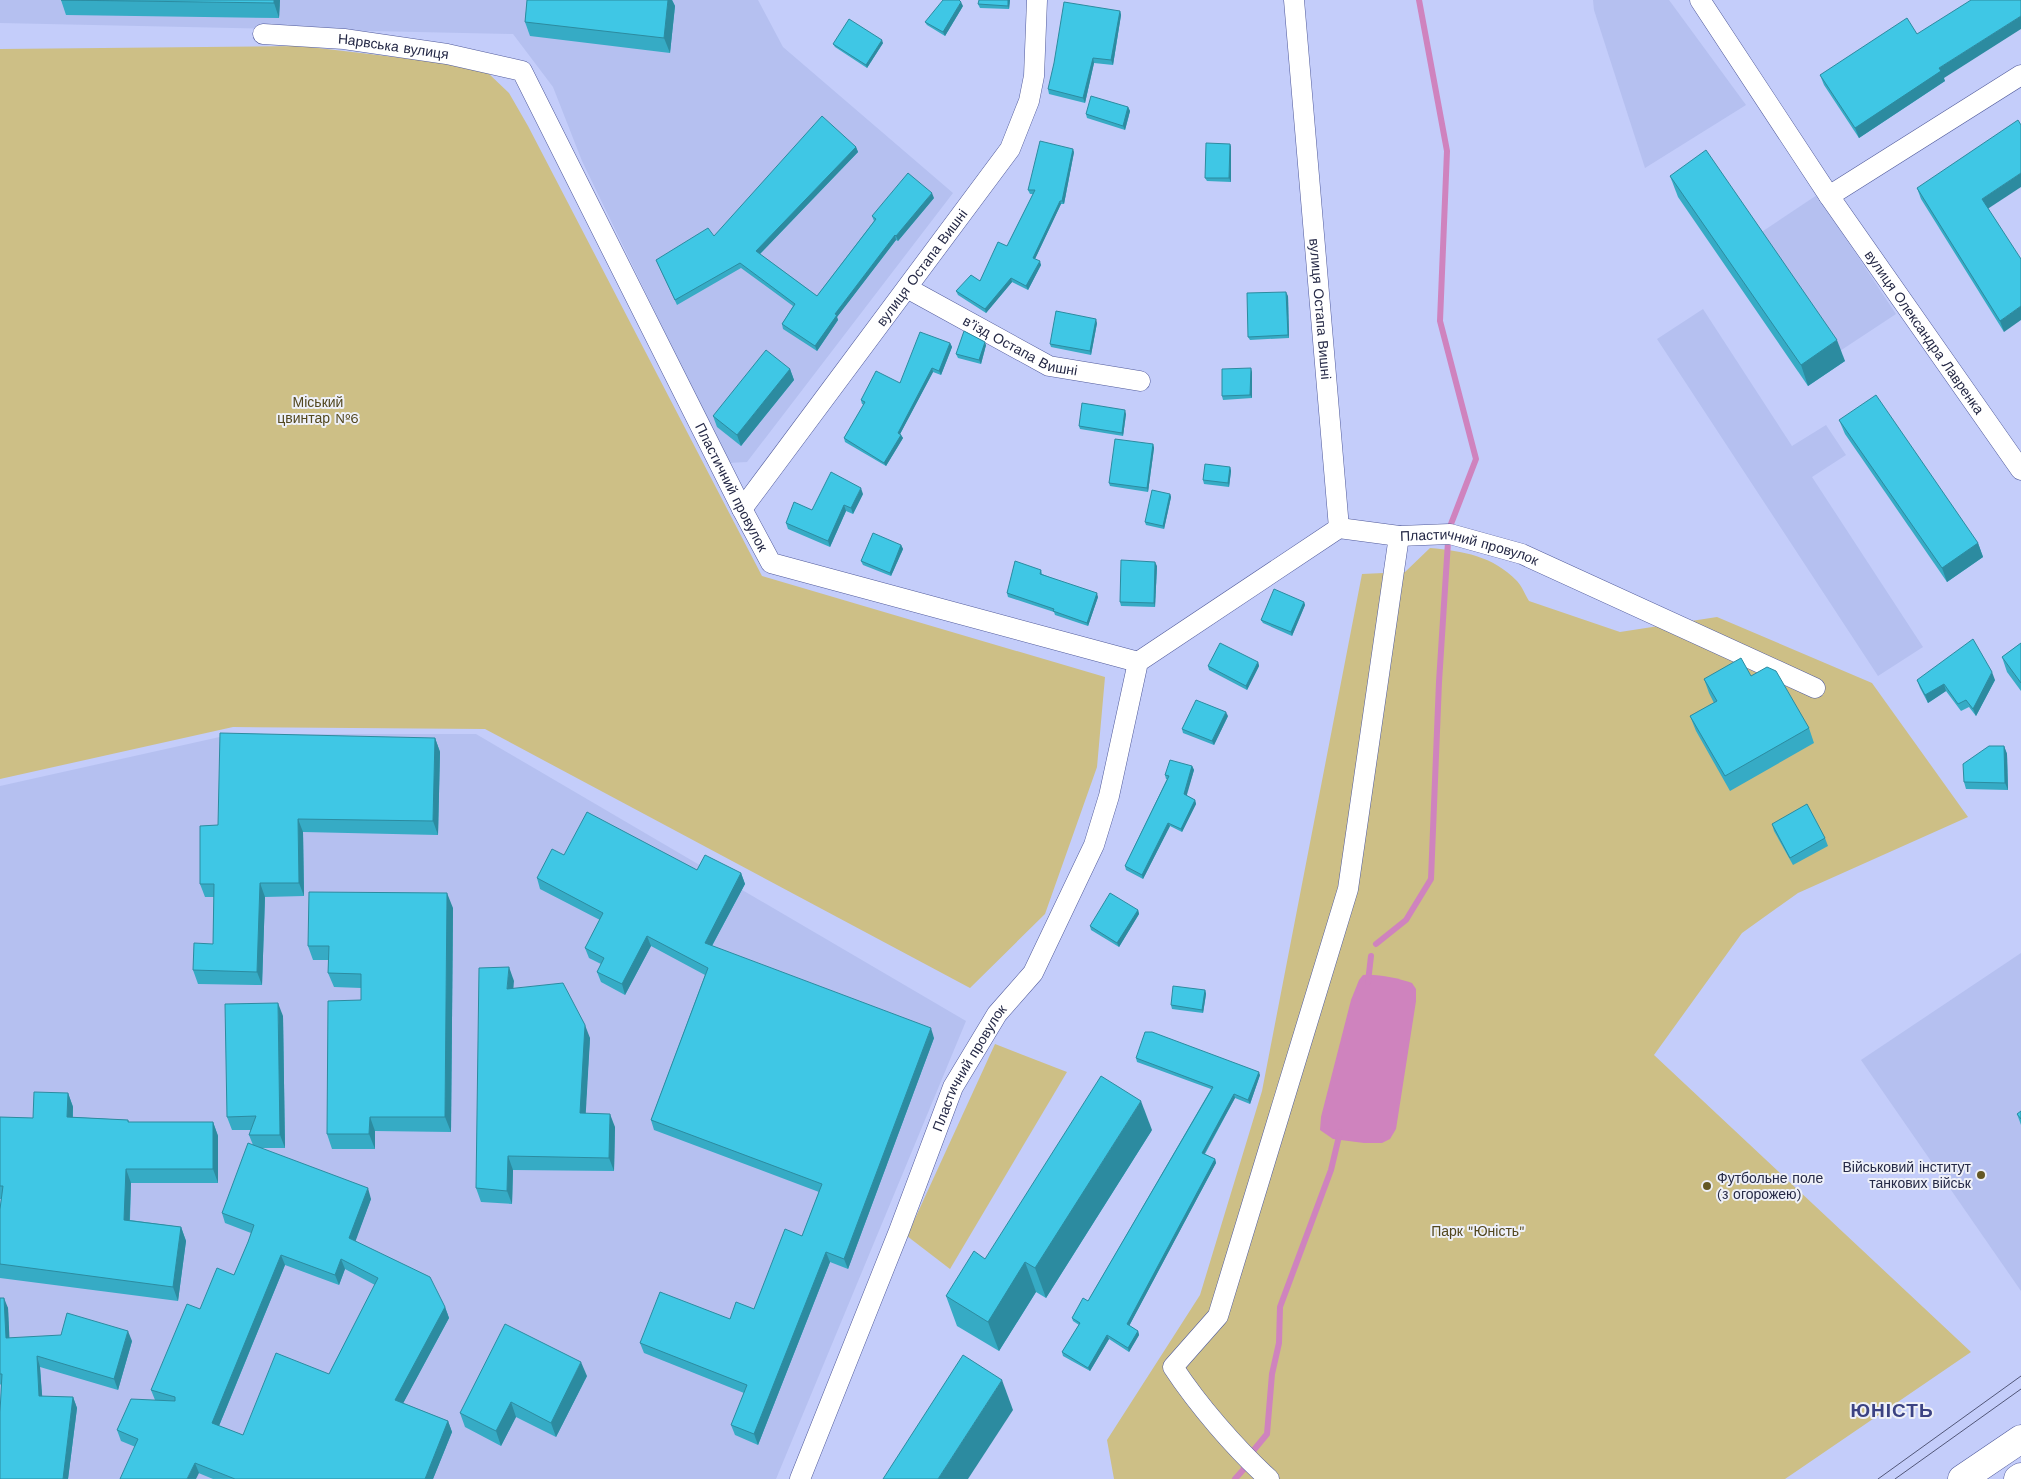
<svg xmlns="http://www.w3.org/2000/svg" width="2021" height="1479" font-family="'Work Sans',sans-serif">
  <rect width="100%" height="100%" fill="#c4cdfa"/>
  <!-- built -->
  <g fill="#b5c0f0">
    <polygon points="0,0 758,0 783,47 953,193 747,462 728,463 582,161 553,87 513,34 0,23"/>
    <polygon points="1593,0 1669,0 1746,105 1645,168 1594,10"/>
    <polygon points="1817,195 1896,314 1802,376 1721,259"/>
    <polygon points="1703,309 1792,446 1826,425 1846,455 1812,477 1923,647 1878,676 1657,339"/>
    <polygon points="233,734 476,734 966,1021 776,1479 0,1479 0,786"/>
    <polygon points="2021,953 2021,1291 1861,1060"/>
  </g>
  <!-- green -->
  <g fill="#cdbf86">
    <polygon points="301,46 446,63 488,73 509,93 528,126 762,576 1105,677 1097,767 1045,914 970,988 485,729 233,727 0,779 0,49"/>
    <path d="M 1430,548 C 1463,551 1493,556 1517,581 C 1522,586 1525,595 1529,601 L 1620,632 L 1717,617 L 1872,683 L 1968,817 L 1798,893 L 1742,933 L 1654,1055 L 1971,1352 L 1785,1479 L 1114,1479 L 1107,1440 L 1200,1295 L 1262,1091 L 1362,574 L 1405,572 Z"/>
    <polygon points="995,1044 1067,1072 950,1269 907,1236"/>
  </g>
  <!-- water -->
  <path fill="#cf83be" d="M 1363,975 C 1380,974 1396,978 1412,983 L 1416,989 L 1416,1001 L 1396,1129 L 1390,1139 L 1382,1143 L 1364,1143 L 1333,1139 L 1320,1130 L 1321,1117 L 1351,1000 L 1359,980 Z"/>
  <g fill="none" stroke-linecap="round" stroke-linejoin="round">
    <!-- stream -->
    <g stroke="#cf83be" stroke-width="6">
      <polyline points="1419,0 1447,151 1440,321 1476,459 1451,524"/>
      <polyline points="1376,944 1406,920 1431,879 1439,682 1448,542"/>
      <polyline points="1368,982 1371,956"/>
      <polyline points="1235,1479 1243,1470 1253,1451 1267,1434 1272,1374 1279,1343 1280,1307 1331,1170 1340,1132"/>
    </g>
    <defs>
      <g id="minor">
        <path id="s1" d="M 1294,0 L 1339,528"/>
        <path id="s2" d="M 1700,0 L 1829,196 L 2021,470"/>
        <path id="s3" d="M 263,34 L 344,39 L 447,54 L 522,71 L 742,509 L 771,563 L 1138,662"/>
        <polyline points="1829,196 2021,75"/>
        <path id="s4" d="M 907,288 L 1049,366 L 1140,381"/>
        <path id="s5" d="M 742,509 L 1010,149 L 1029,101 L 1034,76 L 1037,0"/>
        <path id="s6" d="M 800,1479 L 899,1231 L 953,1087 L 997,1014 L 1033,973 L 1094,845 L 1109,796 L 1138,662 L 1339,528 L 1399,536 L 1450,534 L 1522,554 L 1815,688"/>
        <path d="M 1269,1479 C 1235,1448 1198,1405 1173,1367 L 1218,1316 L 1348,889 L 1399,536"/>
      </g>
      <g id="primary">
        <polyline points="1962,1479 2021,1439"/>
        <polyline points="2018,1479 2021,1477"/>
      </g>
    </defs>
    <!-- minor casing -->
    <use href="#minor" stroke="#505a9b" stroke-width="21"/>
    <!-- primary casing -->
    <use href="#primary" stroke="#505a9b" stroke-width="29"/>
    <!-- minor -->
    <use href="#minor" stroke="#fff" stroke-width="20"/>
    <!-- primary -->
    <use href="#primary" stroke="#fff" stroke-width="28"/>
    <!-- tram -->
    <g stroke="#515678" stroke-width="1">
      <polyline points="1878,1479 2021,1376"/>
      <polyline points="1895,1479 2021,1389"/>
    </g>
  </g>
  <!-- wall -->
  <g fill="#36abc5" fill-rule="evenodd">
    <polygon points="61,0 280,0 279,18 66,15"/>
    <polygon points="527,0 672,0 675,6 670,53 530,36 525,22"/>
    <polygon points="1010,0 1009,9 980,8 978,4"/>
    <polygon points="963,6 945,36 927,25 925,22"/>
    <polygon points="1120,11 1121,15 1113,65 1094,63 1085,103 1049,94 1048,89"/>
    <polygon points="1917,34 1945,81 1859,138 1824,85 1820,75"/>
    <polygon points="883,43 867,68 835,47 833,44"/>
    <polygon points="1128,107 1130,111 1125,130 1087,118 1086,114"/>
    <polygon points="1230,144 1231,147 1231,182 1207,181 1205,178"/>
    <polygon points="856,147 858,152 760,254 817,296 874,221 872,216 934,198 898,241 896,240 837,317 838,320 817,351 783,329 782,324 793,306 741,268 677,305 656,260 714,236"/>
    <polygon points="1074,152 1064,204 1061,204 1035,259 1041,265 1028,290 1012,282 986,313 958,295 956,291 980,281 1007,246 1033,194 1030,194 1028,190"/>
    <polygon points="1670,176 1845,361 1808,386 1678,197"/>
    <polygon points="1917,188 1989,209 2004,332 1921,199"/>
    <polygon points="1288,296 1289,338 1250,340 1248,337"/>
    <polygon points="1097,323 1091,355 1051,347 1050,344"/>
    <polygon points="950,343 952,347 941,375 933,372 900,434 903,438 886,466 845,442 844,438 864,405 862,404 861,400 900,383"/>
    <polygon points="986,345 981,364 958,358 956,354"/>
    <polygon points="790,369 794,380 741,446 717,427 713,416"/>
    <polygon points="1252,372 1252,398 1223,400 1222,396"/>
    <polygon points="1126,414 1123,436 1080,429 1079,426"/>
    <polygon points="1839,420 1978,543 1983,557 1947,582 1845,434"/>
    <polygon points="1153,444 1154,448 1148,492 1110,486 1109,483"/>
    <polygon points="1230,467 1231,471 1229,487 1204,484 1203,480"/>
    <polygon points="863,494 853,514 846,511 830,547 788,529 786,523 812,510"/>
    <polygon points="1170,494 1171,497 1164,529 1146,525 1145,522"/>
    <polygon points="901,545 903,549 891,576 863,565 861,561"/>
    <polygon points="1157,566 1155,607 1121,606 1120,602"/>
    <polygon points="1041,570 1042,574 1098,597 1088,626 1055,615 1054,612 1008,597 1007,593"/>
    <polygon points="1304,602 1305,605 1292,636 1263,623 1261,620"/>
    <polygon points="2021,643 2021,691 2007,672 2002,657"/>
    <polygon points="1258,662 1259,666 1247,690 1209,670 1208,666"/>
    <polygon points="1751,676 1809,728 1814,743 1730,791 1696,731 1690,716 1714,703 1709,693 1704,679"/>
    <polygon points="1917,680 1995,680 1976,716 1969,707 1961,711 1946,691 1928,703 1920,688"/>
    <polygon points="1228,716 1214,745 1183,733 1182,729"/>
    <polygon points="435,738 440,752 438,835 303,832 304,896 265,897 262,985 198,984 193,970 213,944 214,897 205,897 200,884 218,825"/>
    <polygon points="2004,746 2007,754 2008,790 1966,789 1964,782"/>
    <polygon points="1192,766 1194,770 1186,795 1195,800 1196,804 1182,832 1170,826 1143,879 1126,870 1125,866 1167,779 1166,779 1165,775"/>
    <polygon points="1772,824 1825,838 1828,846 1793,865 1774,831"/>
    <polygon points="564,855 697,870 741,873 745,884 712,946 934,1038 848,1269 830,1262 758,1445 735,1435 731,1425 744,1393 644,1353 640,1343 730,1319 754,1309 802,1236 819,1192 654,1130 651,1120 705,975 651,946 625,995 601,982 597,972 601,964 589,958 585,948 600,920 540,889 537,878"/>
    <polygon points="453,908 451,1132 375,1131 375,1149 332,1149 327,1134 361,1000 361,988 334,987 328,973 328,960 313,960 308,946"/>
    <polygon points="1138,910 1139,914 1119,947 1091,930 1090,926"/>
    <polygon points="514,981 513,988 590,1038 585,1113 615,1127 614,1171 513,1170 512,1204 481,1202 476,1188"/>
    <polygon points="1205,990 1206,994 1203,1013 1172,1009 1171,1005"/>
    <path d="M 283,1016 L 285,1148 L 261,1148 L 371,1199 L 355,1241 L 445,1307 L 449,1318 L 403,1403 L 448,1421 L 452,1432 L 433,1479 L 213,1479 L 121,1441 L 117,1430 L 155,1400 L 151,1390 L 200,1309 L 234,1275 L 248,1242 L 251,1233 L 225,1223 L 222,1213 L 253,1145 L 249,1135 L 251,1130 L 232,1130 L 227,1117 ZM 285,1265 L 339,1285 L 345,1269 L 375,1285 L 329,1374 L 243,1435 L 219,1426 Z"/>
    <polygon points="1136,1058 1260,1075 1250,1104 1235,1098 1205,1154 1215,1159 1216,1163 1129,1326 1138,1331 1139,1335 1129,1352 1109,1339 1090,1371 1063,1356 1062,1352 1079,1325 1073,1321 1072,1318 1088,1301 1211,1089 1137,1062"/>
    <polygon points="68,1093 73,1107 73,1117 128,1120 129,1122 213,1122 218,1136 218,1183 131,1183 130,1220 181,1227 186,1241 178,1301 0,1278 0,1209 1,1199 0,1199 0,1117 33,1118"/>
    <polygon points="2021,1111 2021,1125 2017,1114"/>
    <polygon points="1152,1130 1046,1298 1036,1292 999,1351 957,1326 946,1296 985,1259"/>
    <polygon points="0,1298 8,1308 9,1338 132,1341 118,1390 40,1367 42,1397 73,1397 77,1408 68,1479 0,1479 1,1384 0,1385"/>
    <polygon points="587,1376 556,1437 516,1417 501,1446 465,1427 460,1413"/>
  </g>
  <!-- shaded-wall -->
  <g fill="#2c8ba0">
    <polygon points="274,0 280,0 279,18 274,3"/>
    <polygon points="668,0 672,0 675,6 670,53 664,38"/>
    <polygon points="1008,0 1010,0 1009,9 1008,6"/>
    <polygon points="961,2 963,6 945,36 943,32"/>
    <polygon points="1120,11 1121,15 1113,65 1111,60"/>
    <polygon points="2021,16 2021,29 1944,78 1945,81 1859,138 1855,128 1939,68"/>
    <polygon points="882,40 883,43 867,68 866,65"/>
    <polygon points="1093,58 1094,63 1085,103 1083,98"/>
    <polygon points="1128,107 1130,111 1125,130 1123,126"/>
    <polygon points="1230,144 1231,147 1231,182 1229,178"/>
    <polygon points="856,147 858,152 758,256 756,251"/>
    <polygon points="1073,149 1074,152 1064,204 1062,201"/>
    <polygon points="2021,173 2021,187 1986,210 1982,199"/>
    <polygon points="932,193 934,198 898,241 896,236"/>
    <polygon points="1060,201 1061,204 1034,261 1033,258"/>
    <polygon points="895,235 896,240 837,317 838,320 817,351 815,346 835,314"/>
    <polygon points="1040,261 1041,265 1028,290 1026,286"/>
    <polygon points="1011,278 1012,282 986,313 985,309"/>
    <polygon points="1286,292 1288,296 1289,338 1288,335"/>
    <polygon points="2021,306 2021,320 2004,332 2000,321"/>
    <polygon points="1096,319 1097,323 1091,355 1090,351"/>
    <polygon points="1837,340 1845,361 1808,386 1801,365"/>
    <polygon points="985,342 986,345 981,364 979,360"/>
    <polygon points="950,343 952,347 941,375 939,371"/>
    <polygon points="932,368 933,372 899,436 898,433"/>
    <polygon points="1251,368 1252,372 1252,398 1250,395"/>
    <polygon points="790,369 794,380 741,446 737,435"/>
    <polygon points="1125,410 1126,414 1123,436 1122,433"/>
    <polygon points="901,435 903,438 886,466 884,463"/>
    <polygon points="1153,444 1154,448 1148,492 1147,488"/>
    <polygon points="1230,467 1231,471 1229,487 1228,483"/>
    <polygon points="861,488 863,494 853,514 851,508"/>
    <polygon points="1170,494 1171,497 1164,529 1163,526"/>
    <polygon points="844,505 846,511 830,547 828,541"/>
    <polygon points="1978,543 1983,557 1947,582 1942,568"/>
    <polygon points="901,545 903,549 891,576 890,573"/>
    <polygon points="1155,562 1157,566 1155,607 1154,603"/>
    <polygon points="1097,593 1098,597 1088,626 1087,623"/>
    <polygon points="1304,602 1305,605 1292,636 1291,632"/>
    <polygon points="1258,662 1259,666 1247,690 1246,686"/>
    <polygon points="1992,672 1995,680 1976,716 1973,709"/>
    <polygon points="1944,684 1946,691 1928,703 1925,695"/>
    <polygon points="1226,712 1228,716 1214,745 1212,741"/>
    <polygon points="435,738 440,752 438,835 433,821"/>
    <polygon points="2004,746 2007,754 2008,790 2005,783"/>
    <polygon points="1192,766 1194,770 1186,798 1184,794"/>
    <polygon points="1195,800 1196,804 1182,832 1181,829"/>
    <polygon points="298,819 303,832 304,896 299,883"/>
    <polygon points="1168,823 1170,826 1143,879 1142,875"/>
    <polygon points="741,873 745,884 708,953 705,943"/>
    <polygon points="260,883 265,897 262,985 257,972"/>
    <polygon points="447,893 453,908 451,1132 445,1117"/>
    <polygon points="1138,910 1139,914 1119,947 1117,943"/>
    <polygon points="647,936 651,946 625,995 622,984"/>
    <polygon points="509,967 514,981 512,1002 507,989"/>
    <polygon points="1205,990 1206,994 1203,1013 1202,1010"/>
    <polygon points="278,1003 283,1016 285,1148 280,1135"/>
    <polygon points="585,1025 590,1038 585,1127 580,1113"/>
    <polygon points="931,1028 934,1038 848,1269 844,1259"/>
    <polygon points="1259,1072 1260,1075 1250,1104 1248,1100"/>
    <polygon points="68,1093 73,1107 72,1131 67,1117"/>
    <polygon points="1234,1094 1235,1098 1203,1156 1202,1153"/>
    <polygon points="1141,1101 1152,1130 1046,1298 1035,1268"/>
    <polygon points="610,1114 615,1127 614,1171 609,1158"/>
    <polygon points="370,1117 375,1131 375,1149 369,1134"/>
    <polygon points="213,1122 218,1136 218,1183 213,1169"/>
    <polygon points="508,1156 513,1170 512,1204 507,1191"/>
    <polygon points="1215,1159 1216,1163 1128,1328 1127,1324"/>
    <polygon points="126,1169 131,1183 129,1233 124,1220"/>
    <polygon points="368,1188 371,1199 353,1248 349,1238"/>
    <polygon points="181,1227 186,1241 178,1301 173,1287"/>
    <polygon points="826,1252 830,1262 758,1445 754,1434"/>
    <polygon points="281,1255 285,1265 216,1433 212,1423"/>
    <polygon points="341,1259 345,1269 339,1285 335,1275"/>
    <polygon points="1025,1262 1036,1292 999,1351 988,1322"/>
    <polygon points="4,1298 8,1308 10,1349 6,1338"/>
    <polygon points="445,1307 449,1318 399,1411 395,1400"/>
    <polygon points="128,1331 132,1341 118,1390 114,1379"/>
    <polygon points="1138,1331 1139,1335 1129,1352 1128,1348"/>
    <polygon points="1107,1335 1109,1339 1090,1371 1088,1368"/>
    <polygon points="37,1356 40,1367 43,1407 39,1396"/>
    <polygon points="581,1362 587,1376 556,1437 551,1423"/>
    <polygon points="1002,1380 1013,1410 968,1479 938,1479"/>
    <polygon points="73,1397 77,1408 68,1479 63,1479"/>
    <polygon points="511,1402 516,1417 501,1446 496,1431"/>
    <polygon points="448,1421 452,1432 433,1479 425,1479"/>
    <polygon points="195,1463 199,1473 196,1479 187,1479"/>
  </g>
  <!-- building -->
  <g fill="#3fc7e5" stroke="#2c8ba0" fill-rule="evenodd">
    <polygon points="61,0 274,0 274,3"/>
    <polygon points="527,0 668,0 664,38 525,22"/>
    <polygon points="943,0 959,0 961,2 943,32 925,22"/>
    <polygon points="979,0 1008,0 1008,6 978,4"/>
    <polygon points="1971,0 2021,0 2021,16 1939,68 1941,71 1855,128 1820,75 1907,18 1917,34"/>
    <polygon points="1064,2 1120,11 1111,60 1093,58 1083,98 1048,89 1054,63"/>
    <polygon points="849,19 882,40 866,65 833,44"/>
    <polygon points="1091,96 1128,107 1123,126 1086,114"/>
    <polygon points="822,116 856,147 756,251 817,296 876,219 872,216 908,173 932,193 896,236 895,235 835,314 837,315 815,346 782,324 795,304 740,263 675,300 656,260 708,228 714,236"/>
    <polygon points="2018,120 2021,125 2021,173 1982,199 2021,259 2021,306 2000,321 1917,188"/>
    <polygon points="1040,141 1073,149 1062,201 1060,201 1033,258 1040,261 1026,286 1011,278 985,309 956,291 971,275 980,281 998,242 1007,246 1035,190 1028,190"/>
    <polygon points="1206,143 1230,144 1229,178 1205,178"/>
    <polygon points="1706,150 1837,340 1801,365 1670,176"/>
    <polygon points="1286,292 1288,335 1248,337 1247,293"/>
    <polygon points="1056,311 1096,319 1090,351 1050,344"/>
    <polygon points="964,331 985,342 979,360 956,354"/>
    <polygon points="920,332 950,343 939,371 932,368 898,433 901,435 884,463 844,438 865,402 861,400 876,371 900,383"/>
    <polygon points="766,350 790,369 737,435 713,416"/>
    <polygon points="1251,368 1250,395 1222,396 1222,369"/>
    <polygon points="1876,395 1978,543 1942,568 1839,420"/>
    <polygon points="1082,403 1125,410 1122,433 1079,426"/>
    <polygon points="1115,439 1153,444 1147,488 1109,483"/>
    <polygon points="1205,464 1230,467 1228,483 1203,480"/>
    <polygon points="831,472 861,488 851,508 844,505 828,541 786,523 794,502 812,510"/>
    <polygon points="1152,490 1170,494 1163,526 1145,522"/>
    <polygon points="873,533 901,545 890,573 861,561"/>
    <polygon points="1121,560 1155,562 1154,603 1120,602"/>
    <polygon points="1015,561 1041,570 1040,574 1097,593 1087,623 1053,611 1054,609 1007,593"/>
    <polygon points="1274,589 1304,602 1291,632 1261,620"/>
    <polygon points="1973,639 1992,672 1973,709 1966,700 1958,704 1944,684 1925,695 1917,680"/>
    <polygon points="1220,643 1258,662 1246,686 1208,666"/>
    <polygon points="2021,643 2021,683 2002,657"/>
    <polygon points="1741,658 1751,676 1767,667 1776,671 1809,728 1725,776 1690,716 1717,701 1704,679"/>
    <polygon points="1196,700 1226,712 1212,741 1182,729"/>
    <polygon points="220,733 435,738 433,821 298,819 299,883 260,883 257,972 193,970 194,943 213,944 214,884 200,884 200,826 218,825"/>
    <polygon points="1989,746 2004,746 2005,783 1964,782 1963,764"/>
    <polygon points="1170,760 1192,766 1184,794 1195,800 1181,829 1168,823 1142,875 1125,866 1169,776 1165,775"/>
    <polygon points="1807,804 1825,838 1790,858 1772,824"/>
    <polygon points="587,812 697,870 705,855 741,873 705,943 931,1028 844,1259 826,1252 754,1434 731,1425 747,1385 640,1343 660,1292 730,1319 736,1302 754,1309 785,1229 802,1236 822,1184 651,1120 708,968 647,936 622,984 597,972 604,958 585,948 603,913 537,878 552,849 564,855"/>
    <polygon points="309,892 447,893 445,1117 370,1117 369,1134 327,1134 328,1001 361,1000 361,974 328,973 329,946 308,946"/>
    <polygon points="1110,893 1138,910 1117,943 1090,926"/>
    <polygon points="509,967 507,989 563,983 585,1025 580,1113 610,1114 609,1158 508,1156 507,1191 476,1188 479,968"/>
    <polygon points="1173,986 1205,990 1202,1010 1171,1005"/>
    <polygon points="278,1003 280,1135 249,1135 256,1116 227,1117 225,1004"/>
    <polygon points="1145,1032 1152,1032 1259,1072 1248,1100 1234,1094 1202,1153 1215,1159 1127,1324 1138,1331 1128,1348 1107,1335 1088,1368 1062,1352 1080,1323 1072,1318 1083,1298 1088,1301 1213,1087 1136,1058"/>
    <polygon points="1101,1076 1141,1101 1035,1268 1025,1262 988,1322 946,1296 974,1251 985,1259"/>
    <polygon points="34,1092 68,1093 67,1117 128,1120 128,1122 213,1122 213,1169 126,1169 124,1220 181,1227 173,1287 0,1264 0,1209 3,1186 0,1186 0,1117 33,1118"/>
    <polygon points="2021,1111 2021,1119 2017,1114"/>
    <path d="M 248,1143 L 368,1188 L 349,1238 L 430,1277 L 445,1307 L 395,1400 L 448,1421 L 425,1479 L 235,1479 L 195,1463 L 187,1479 L 120,1479 L 138,1439 L 117,1430 L 131,1399 L 175,1401 L 175,1397 L 151,1390 L 187,1304 L 200,1309 L 217,1268 L 234,1275 L 248,1242 L 254,1225 L 222,1213 ZM 281,1255 L 335,1275 L 341,1259 L 378,1278 L 329,1374 L 276,1353 L 243,1435 L 212,1423 Z"/>
    <polygon points="0,1298 4,1298 6,1338 61,1335 67,1313 128,1331 114,1379 37,1356 39,1396 73,1397 63,1479 0,1479 0,1412 2,1374 0,1374"/>
    <polygon points="505,1324 581,1362 551,1423 511,1402 496,1431 460,1413"/>
    <polygon points="963,1355 1002,1380 938,1479 883,1479"/>
  </g>
  <!-- markers -->
  <g fill="#645824" stroke="#eef0f8" stroke-width="2">
    <circle cx="1981" cy="1175" r="5"/>
    <circle cx="1707" cy="1186" r="5"/>
  </g>
  <g text-anchor="middle" stroke-width="4" stroke-linejoin="round" paint-order="stroke">
    <!-- street labels -->
    <g font-size="14" fill="#252946" stroke="#eef0f8">
      <text dy="5" stroke="none"><textPath href="#s3" startOffset="131">Нарвська вулиця</textPath></text>
      <text dy="5" stroke="none"><textPath href="#s5" startOffset="301">вулиця Остапа Вишні</textPath></text>
      <text dy="5" stroke="none"><textPath href="#s1" startOffset="310">вулиця Остапа Вишні</textPath></text>
      <text dy="5" stroke="none"><textPath href="#s2" startOffset="401">вулиця Олександра Лавренка</textPath></text>
      <text dy="5" stroke="none"><textPath href="#s4" startOffset="128">в’їзд Остапа Вишні</textPath></text>
      <text dy="5" stroke="none"><textPath href="#s3" startOffset="728">Пластичний провулок</textPath></text>
      <text dy="5" stroke="none"><textPath href="#s6" startOffset="1265">Пластичний провулок</textPath></text>
      <text dy="5" stroke="none"><textPath href="#s6" startOffset="445">Пластичний провулок</textPath></text>
    </g>
    <!-- park labels -->
    <g font-size="14" fill="#52471f" stroke="#eef0f8">
      <text x="318" y="407">Міський<tspan x="318" dy="16">цвинтар №6</tspan></text>
      <text x="1478" y="1236">Парк "Юність"</text>
    </g>
    <!-- poi labels -->
    <g font-size="14" fill="#252946" stroke="#eef0f8" text-anchor="end">
      <text x="1971" y="1172">Військовий інститут<tspan x="1971" dy="16">танкових військ</tspan></text>
      <text x="1717" y="1183" text-anchor="start">Футбольне поле<tspan x="1717" dy="16">(з огорожею)</tspan></text>
    </g>
    <!-- district labels -->
    <g font-size="19" font-weight="bold" letter-spacing="1" fill="#3b4282" stroke="#eef0f8">
      <text x="1892" y="1417">ЮНІСТЬ</text>
    </g>
  </g>
</svg>
